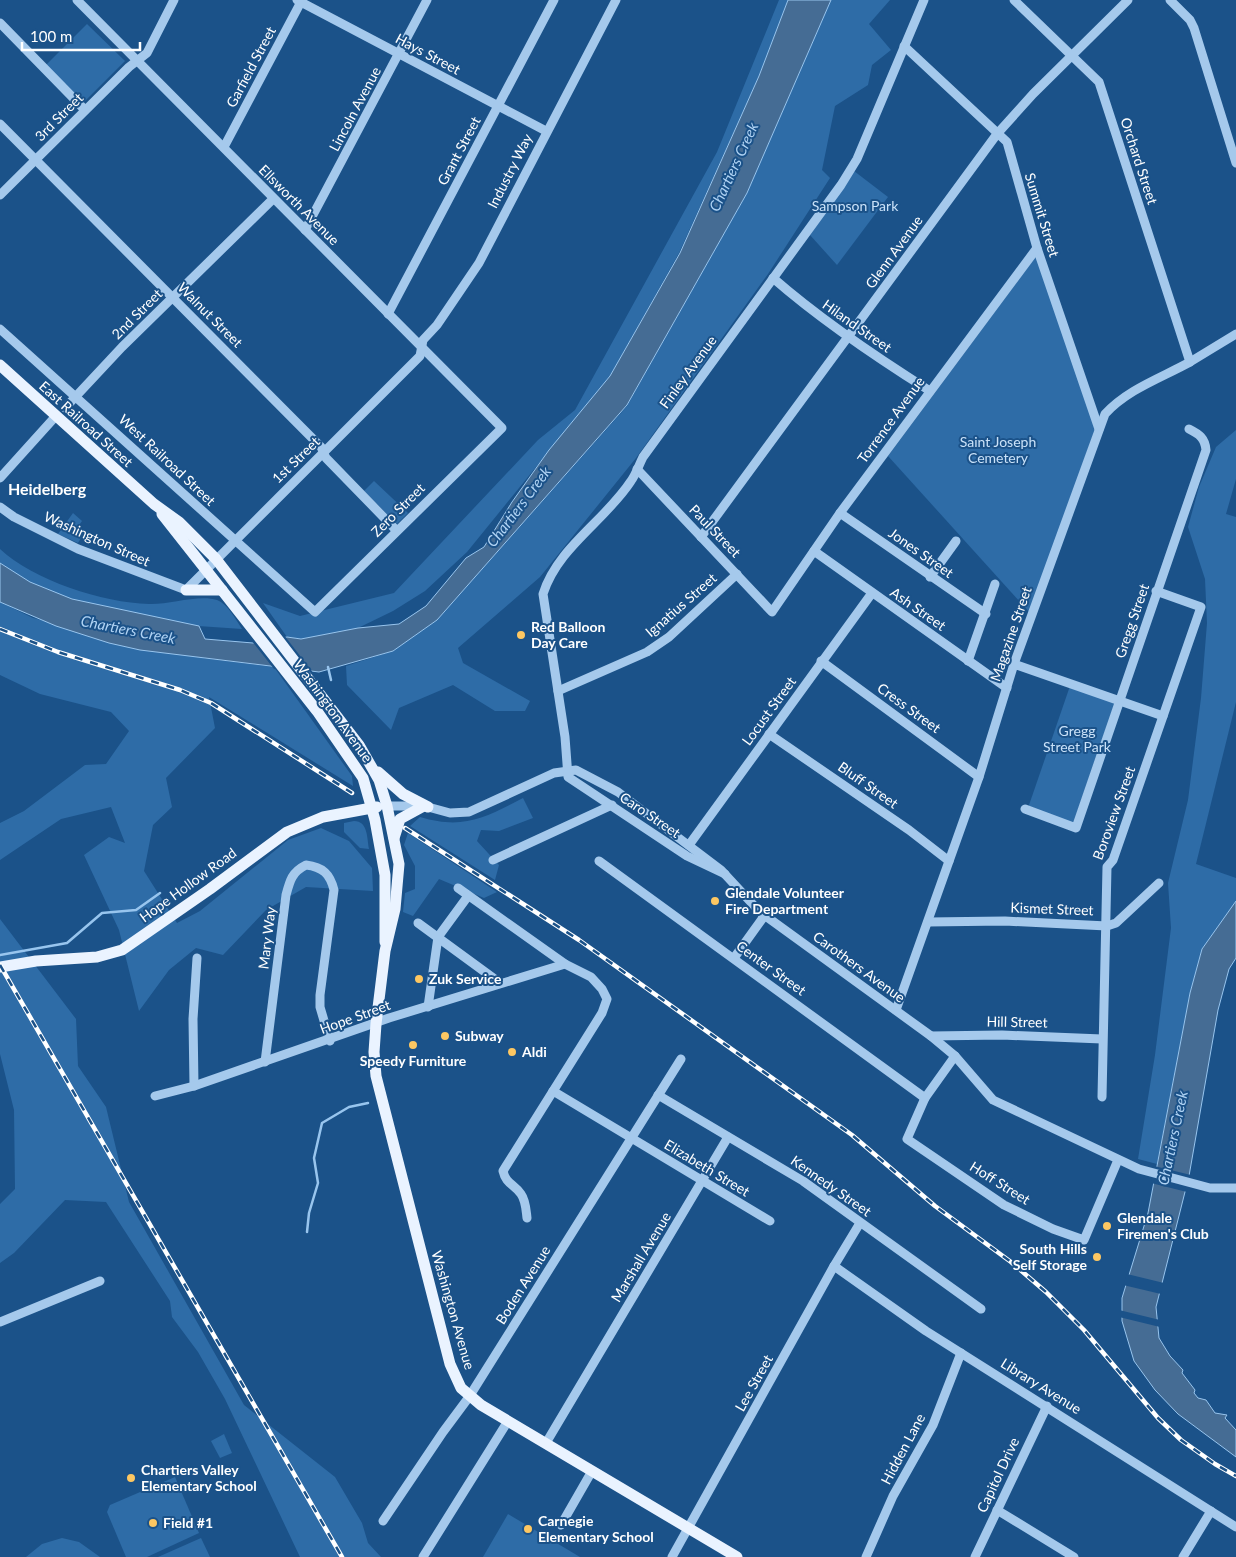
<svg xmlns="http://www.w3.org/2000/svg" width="1236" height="1557" font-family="Lato,sans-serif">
  <rect width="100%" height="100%" fill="#1b5289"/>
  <!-- green -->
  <g fill="#2e6ca7">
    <polygon points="779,0 788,0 759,76 679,253 610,376 467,552 425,591 393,611 358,628 301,639 287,637 263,603 300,616 394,593 538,440 575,410 717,152"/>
    <polygon points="831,0 890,0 869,24 891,50 872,65 868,85 835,106 822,170 830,178 768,274 636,458 540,577 458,648 463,663 530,701 525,711 495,711 453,685 399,708 391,730 347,685 346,666 393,651 437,620 627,406 747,193"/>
    <polygon points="87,24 125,61 83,103 46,65"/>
    <polygon points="854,171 888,197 837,265 810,235"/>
    <polygon points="1037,255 1095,429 1030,613 888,456"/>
    <polygon points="1236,430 1236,479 1226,514 1236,517 1236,702 1196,864 1236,878 1236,901 1202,949 1190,993 1157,1164 1138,1159 1155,1055 1171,928 1168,883 1188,800 1201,698 1207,623 1205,579 1188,527 1199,487 1216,447"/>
    <polygon points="374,481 408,513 397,524 364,491"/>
    <polygon points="73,513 82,521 77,528 84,533 78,543 58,534"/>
    <path d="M 0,549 C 33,580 103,603 149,604 C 168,605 199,594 217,600 C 228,604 236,620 242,629 L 140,622 L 64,602 L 0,569 Z"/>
    <polygon points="0,602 33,618 202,658 274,667 352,776 353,786 209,697 215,728 166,778 172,807 153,825 144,871 177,923 200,911 288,840 321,828 349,841 372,868 373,891 306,887 266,910 223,955 196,948 169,970 139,1011 119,930 84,855 109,837 125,843 111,807 61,819 0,860 0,823 24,811 85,765 106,764 129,731 111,712 40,694 0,675"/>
    <polygon points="1070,686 1115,702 1073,824 1028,808"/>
    <path d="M 523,798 L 533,818 L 499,831 L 481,830 L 477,841 L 499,865 L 495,880 L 410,826 L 420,817 C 463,830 485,818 523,798 Z"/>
    <path d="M 354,821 C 368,821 367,838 369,849 L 360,848 L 344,832 L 344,823 Z"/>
    <polygon points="408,833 497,892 484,898 439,879 413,916 403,912 405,893 415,889 415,866 404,845"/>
    <polygon points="0,919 76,1019 78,1066 106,1107 129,1202 244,1405 335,1477 362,1523 368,1543 381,1557 300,1557 225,1399 198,1352 172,1317 170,1301 106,1202 65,1200 14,1253 0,1263 0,1204 15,1189 14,1110 0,1054"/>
    <polygon points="224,1434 232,1453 220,1458 211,1441"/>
    <polygon points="175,1477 199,1533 147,1557 126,1557 107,1512 110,1505"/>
    <polygon points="508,1514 580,1557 483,1557"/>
    <polygon points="62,1538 79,1542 100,1557 26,1557 42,1544"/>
    <polygon points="201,1538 210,1557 158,1557"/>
  </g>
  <!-- water -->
  <g fill="#456c94" stroke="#98c5ee">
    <polygon points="788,0 831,0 747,193 627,405 437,620 393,651 319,672 140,650 109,643 56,626 0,602 0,563 30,582 72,599 199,626 205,639 253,643 287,637 301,639 358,628 399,624 426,606 466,558 484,547 512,502 549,450 610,376 680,253 759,76"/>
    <polygon points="1236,901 1236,958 1229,969 1218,1010 1189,1176 1156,1307 1159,1338 1170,1356 1183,1370 1182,1373 1195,1390 1194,1393 1198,1398 1206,1400 1215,1413 1227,1415 1225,1418 1236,1430 1236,1457 1178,1414 1155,1390 1134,1361 1122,1321 1122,1298 1148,1213 1190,993 1202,949"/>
  </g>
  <!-- pier -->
  <g fill="#1b5289">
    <polygon points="284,635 314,674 274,669 251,640"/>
    <polygon points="1154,1166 1191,1175 1187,1192 1151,1183"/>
    <polygon points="1127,1274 1164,1283 1161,1294 1123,1285"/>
    <polygon points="1119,1310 1160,1320 1160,1327 1119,1317"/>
  </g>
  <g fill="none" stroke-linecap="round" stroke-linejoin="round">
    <!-- stream -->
    <g stroke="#98c5ee" stroke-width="2.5">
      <polyline points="328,667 331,680"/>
      <polyline points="0,955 67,943 102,913 136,910 160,893"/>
      <polyline points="307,1232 309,1213 318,1183 314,1158 322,1123 349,1107 368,1103"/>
    </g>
    <!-- minor -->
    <g stroke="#a5c9ec" stroke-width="9">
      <polyline points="297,0 546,131"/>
      <polyline points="1014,0 1099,82 1190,362"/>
      <polyline points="1170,0 1190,20 1194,28 1236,163"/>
      <polyline points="0,23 85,110"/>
      <polyline points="904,46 1007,142 1037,248 1099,429"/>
      <polyline points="0,124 321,447 326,458 396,530"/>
      <polyline points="224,147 302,0"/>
      <polyline points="0,195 129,67 147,53 174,0"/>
      <polyline points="305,230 427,0"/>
      <path d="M 773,278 C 821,320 876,357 930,391"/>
      <polyline points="388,314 554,0"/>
      <polyline points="0,329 315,612 502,428 77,0"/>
      <polyline points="65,408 122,347 273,199"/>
      <polyline points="637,469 772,612 840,513 1037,248"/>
      <polyline points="0,478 55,417"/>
      <polyline points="0,507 14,517 78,549 186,590 420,356 423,340 437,325 479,263 616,0"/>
      <polyline points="840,513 986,614"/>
      <polyline points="701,537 997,134 1033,94 1128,0"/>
      <polyline points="814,551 1007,688"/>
      <polyline points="930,577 956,541"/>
      <polyline points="821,661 979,777"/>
      <polyline points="968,661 995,584"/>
      <polyline points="1014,664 1163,716"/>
      <polyline points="558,691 647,652 669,637 737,574"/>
      <polyline points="769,734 909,830 949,861"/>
      <polyline points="387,806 411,806 428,807 450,813 469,812 554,773 576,770 618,792 721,870 760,912 931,1036 955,1056 993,1100 1139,1169 1210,1188 1236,1188"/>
      <path d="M 1025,809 L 1076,828 L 1206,450 C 1205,438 1199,434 1189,429"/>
      <polyline points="689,845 872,593"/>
      <polyline points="493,860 612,805"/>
      <polyline points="599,861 925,1098"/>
      <path d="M 725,874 L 687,856 L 568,777 L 565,737 L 543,594 C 558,547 605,521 631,481 C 636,474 639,465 643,457 L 841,185 L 857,159 L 924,0"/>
      <path d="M 458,888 L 565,964 L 591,977 L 602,989 L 607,999 L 602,1013 L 503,1171 C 506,1184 514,1184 521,1194 C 526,1201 526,1210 527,1218"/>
      <polyline points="928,922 1005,921 1107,926 1116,923 1159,883"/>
      <polyline points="418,923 500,983"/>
      <polyline points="734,958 765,915"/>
      <polyline points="428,1007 438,937 468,896"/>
      <path d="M 896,1010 L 979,777 L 1014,664 L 1105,414 C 1128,389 1161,378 1190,362 C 1205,353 1221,343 1236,334"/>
      <polyline points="931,1036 1002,1035 1102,1039"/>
      <polyline points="955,1056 925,1098 907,1139 1004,1205 1053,1229 1084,1240 1118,1160"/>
      <path d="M 265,1062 L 286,895 C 290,880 292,872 306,865 C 323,867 330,874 334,890 L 320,995 L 320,1007 L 330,1041"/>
      <polyline points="194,1086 193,1019 197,958"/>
      <polyline points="553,1091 770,1221"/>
      <polyline points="658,1095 803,1181 981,1309"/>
      <polyline points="155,1096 194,1086 389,1018 565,964"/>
      <polyline points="1102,1097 1107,867 1113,860 1201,607 1156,591"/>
      <polyline points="834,1266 926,1331 1236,1527"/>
      <polyline points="0,1322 100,1281"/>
      <polyline points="546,1443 728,1137"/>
      <polyline points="997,1510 1074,1557"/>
      <polyline points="383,1521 443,1432 469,1397 681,1059"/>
      <polyline points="561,1525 592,1471"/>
      <polyline points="423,1557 508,1421"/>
      <polyline points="672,1557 834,1266 860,1223"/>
      <polyline points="866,1557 893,1496 933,1425 961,1353"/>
      <polyline points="975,1557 1047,1406"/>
      <polyline points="1183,1557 1211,1511"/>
    </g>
    <!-- major -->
    <g stroke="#eaf3ff" stroke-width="11">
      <polyline points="0,365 154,504 179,522 216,559 359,745 379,780 387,806 399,864 395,909 385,951 376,1024 374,1052 376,1076 450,1364 461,1388 481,1405 737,1557"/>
      <polyline points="162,514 317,711 363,778 375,820 385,875 385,942"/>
      <polyline points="186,590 222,590"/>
      <polyline points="378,772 403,794 428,807"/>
      <polyline points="394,838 400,819 422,807"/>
      <polyline points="0,967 36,961 97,957 122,950 210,889 287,832 323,817 377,807"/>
    </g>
    <defs>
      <g id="rail">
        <polyline points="0,629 58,652 180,690 211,703 352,793"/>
        <polyline points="405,828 579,940 852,1135 935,1206 1011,1262 1046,1292 1084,1330 1158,1418 1181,1440 1215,1464 1236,1476"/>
        <polyline points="0,965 342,1557"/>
      </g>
    </defs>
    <!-- rail casing -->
    <use href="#rail" stroke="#fff" stroke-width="4.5"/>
    <!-- rail -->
    <use href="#rail" stroke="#1b5289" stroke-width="2.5" stroke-dasharray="8" stroke-linecap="butt"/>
  </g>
  <!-- markers -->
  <g fill="#fdc762" stroke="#1b5289" stroke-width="2">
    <circle cx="521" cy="635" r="5"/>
    <circle cx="715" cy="901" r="5"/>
    <circle cx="419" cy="979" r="5"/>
    <circle cx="445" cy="1036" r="5"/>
    <circle cx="413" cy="1045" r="5"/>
    <circle cx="512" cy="1052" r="5"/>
    <circle cx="1107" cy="1226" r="5"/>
    <circle cx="1097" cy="1257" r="5"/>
    <circle cx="131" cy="1478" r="5"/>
    <circle cx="153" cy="1523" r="5"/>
    <circle cx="528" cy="1529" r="5"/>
  </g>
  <g text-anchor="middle" stroke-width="4" stroke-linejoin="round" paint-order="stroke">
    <!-- street labels -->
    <g font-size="14" fill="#fff" stroke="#1b5289">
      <text transform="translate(428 54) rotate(28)" y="5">Hays Street</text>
      <text transform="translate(251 67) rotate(-62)" y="5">Garfield Street</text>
      <text transform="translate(355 109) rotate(-62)" y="5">Lincoln Avenue</text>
      <text transform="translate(59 117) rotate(-45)" y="5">3rd Street</text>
      <text transform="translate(459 151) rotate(-62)" y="5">Grant Street</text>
      <text transform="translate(1139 161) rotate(72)" y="5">Orchard Street</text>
      <text transform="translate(510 171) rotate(-63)" y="5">Industry Way</text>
      <text transform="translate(299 205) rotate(45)" y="5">Ellsworth Avenue</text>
      <text transform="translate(1042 215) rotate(73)" y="5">Summit Street</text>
      <text transform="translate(894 252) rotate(-54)" y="5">Glenn Avenue</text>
      <text transform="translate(137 314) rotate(-45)" y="5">2nd Street</text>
      <text transform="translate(210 315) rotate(45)" y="5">Walnut Street</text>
      <text transform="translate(857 326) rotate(35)" y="5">Hiland Street</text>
      <text transform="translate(688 372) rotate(-54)" y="5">Finley Avenue</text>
      <text transform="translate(891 420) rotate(-54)" y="5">Torrence Avenue</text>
      <text transform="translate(86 424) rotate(42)" y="5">East Railroad Street</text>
      <text transform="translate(167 460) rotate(43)" y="5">West Railroad Street</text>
      <text transform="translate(296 460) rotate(-44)" y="5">1st Street</text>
      <text transform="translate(398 510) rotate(-45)" y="5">Zero Street</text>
      <text transform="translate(715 531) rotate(46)" y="5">Paul Street</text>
      <text transform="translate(97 539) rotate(24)" y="5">Washington Street</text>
      <text transform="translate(921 553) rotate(35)" y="5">Jones Street</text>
      <text transform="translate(681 605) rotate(-41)" y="5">Ignatius Street</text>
      <text transform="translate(918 609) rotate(35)" y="5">Ash Street</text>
      <text transform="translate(1132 621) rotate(-71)" y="5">Gregg Street</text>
      <text transform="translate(1011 634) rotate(-71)" y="5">Magazine Street</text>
      <text transform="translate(909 708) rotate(36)" y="5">Cress Street</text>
      <text transform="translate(333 711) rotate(54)" y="5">Washington Avenue</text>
      <text transform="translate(769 711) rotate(-54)" y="5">Locust Street</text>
      <text transform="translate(868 785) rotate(35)" y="5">Bluff Street</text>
      <text transform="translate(1114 813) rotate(-70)" y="5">Boroview Street</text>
      <text transform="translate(650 815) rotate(34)" y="5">Caro Street</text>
      <text transform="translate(188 885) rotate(-36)" y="5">Hope Hollow Road</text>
      <text transform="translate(1052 909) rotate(2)" y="5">Kismet Street</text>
      <text transform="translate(267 938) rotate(-83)" y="5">Mary Way</text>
      <text transform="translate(859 967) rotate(36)" y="5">Carothers Avenue</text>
      <text transform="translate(771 968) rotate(36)" y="5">Center Street</text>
      <text transform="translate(355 1017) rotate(-20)" y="5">Hope Street</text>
      <text transform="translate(1017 1022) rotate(1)" y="5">Hill Street</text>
      <text transform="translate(707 1168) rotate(31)" y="5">Elizabeth Street</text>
      <text transform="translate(1000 1183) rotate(32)" y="5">Hoff Street</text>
      <text transform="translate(831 1186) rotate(35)" y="5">Kennedy Street</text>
      <text transform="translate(641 1257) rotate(-59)" y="5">Marshall Avenue</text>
      <text transform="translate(523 1285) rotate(-58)" y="5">Boden Avenue</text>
      <text transform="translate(453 1310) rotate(74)" y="5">Washington Avenue</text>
      <text transform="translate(754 1383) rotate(-61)" y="5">Lee Street</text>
      <text transform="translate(1041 1386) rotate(32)" y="5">Library Avenue</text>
      <text transform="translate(903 1449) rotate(-62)" y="5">Hidden Lane</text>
      <text transform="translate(998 1475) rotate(-65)" y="5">Capitol Drive</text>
    </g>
    <!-- park labels -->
    <g font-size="14" fill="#cae2f9" stroke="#1b5289">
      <text x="855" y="211">Sampson Park</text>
      <text x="998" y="447">Saint Joseph<tspan x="998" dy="16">Cemetery</tspan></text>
      <text x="1077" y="736">Gregg<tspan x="1077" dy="16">Street Park</tspan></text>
    </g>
    <!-- poi labels -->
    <g font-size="14" font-weight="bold" fill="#fff" stroke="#1b5289" text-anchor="start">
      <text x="531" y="632">Red Balloon<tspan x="531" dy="16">Day Care</tspan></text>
      <text x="725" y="898">Glendale Volunteer<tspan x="725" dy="16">Fire Department</tspan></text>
      <text x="429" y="984">Zuk Service</text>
      <text x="455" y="1041">Subway</text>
      <text x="522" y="1057">Aldi</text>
      <text x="413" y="1066" text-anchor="middle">Speedy Furniture</text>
      <text x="1117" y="1223">Glendale<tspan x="1117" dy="16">Firemen's Club</tspan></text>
      <text x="1087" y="1254" text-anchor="end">South Hills<tspan x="1087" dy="16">Self Storage</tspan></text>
      <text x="141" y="1475">Chartiers Valley<tspan x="141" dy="16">Elementary School</tspan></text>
      <text x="538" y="1526">Carnegie<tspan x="538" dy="16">Elementary School</tspan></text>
      <text x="163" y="1528">Field #1</text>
    </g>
    <!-- water labels -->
    <g font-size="15" font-style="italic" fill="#b0d3f4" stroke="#1b5289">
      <text transform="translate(734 167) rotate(-65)" y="5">Chartiers Creek</text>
      <text transform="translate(519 507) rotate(-53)" y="5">Chartiers Creek</text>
      <text transform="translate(128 630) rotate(11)" y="5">Chartiers Creek</text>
      <text transform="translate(1173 1138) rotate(-78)" y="5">Chartiers Creek</text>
    </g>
    <!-- quarter labels -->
    <g font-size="16" font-weight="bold" fill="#fff" stroke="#1b5289">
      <text x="47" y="495">Heidelberg</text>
    </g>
  </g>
  <!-- scale -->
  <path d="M22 42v8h118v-8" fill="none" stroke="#ffffff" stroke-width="2.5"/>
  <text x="30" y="42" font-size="15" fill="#ffffff" stroke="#1b5289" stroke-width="4" paint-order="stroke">100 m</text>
</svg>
